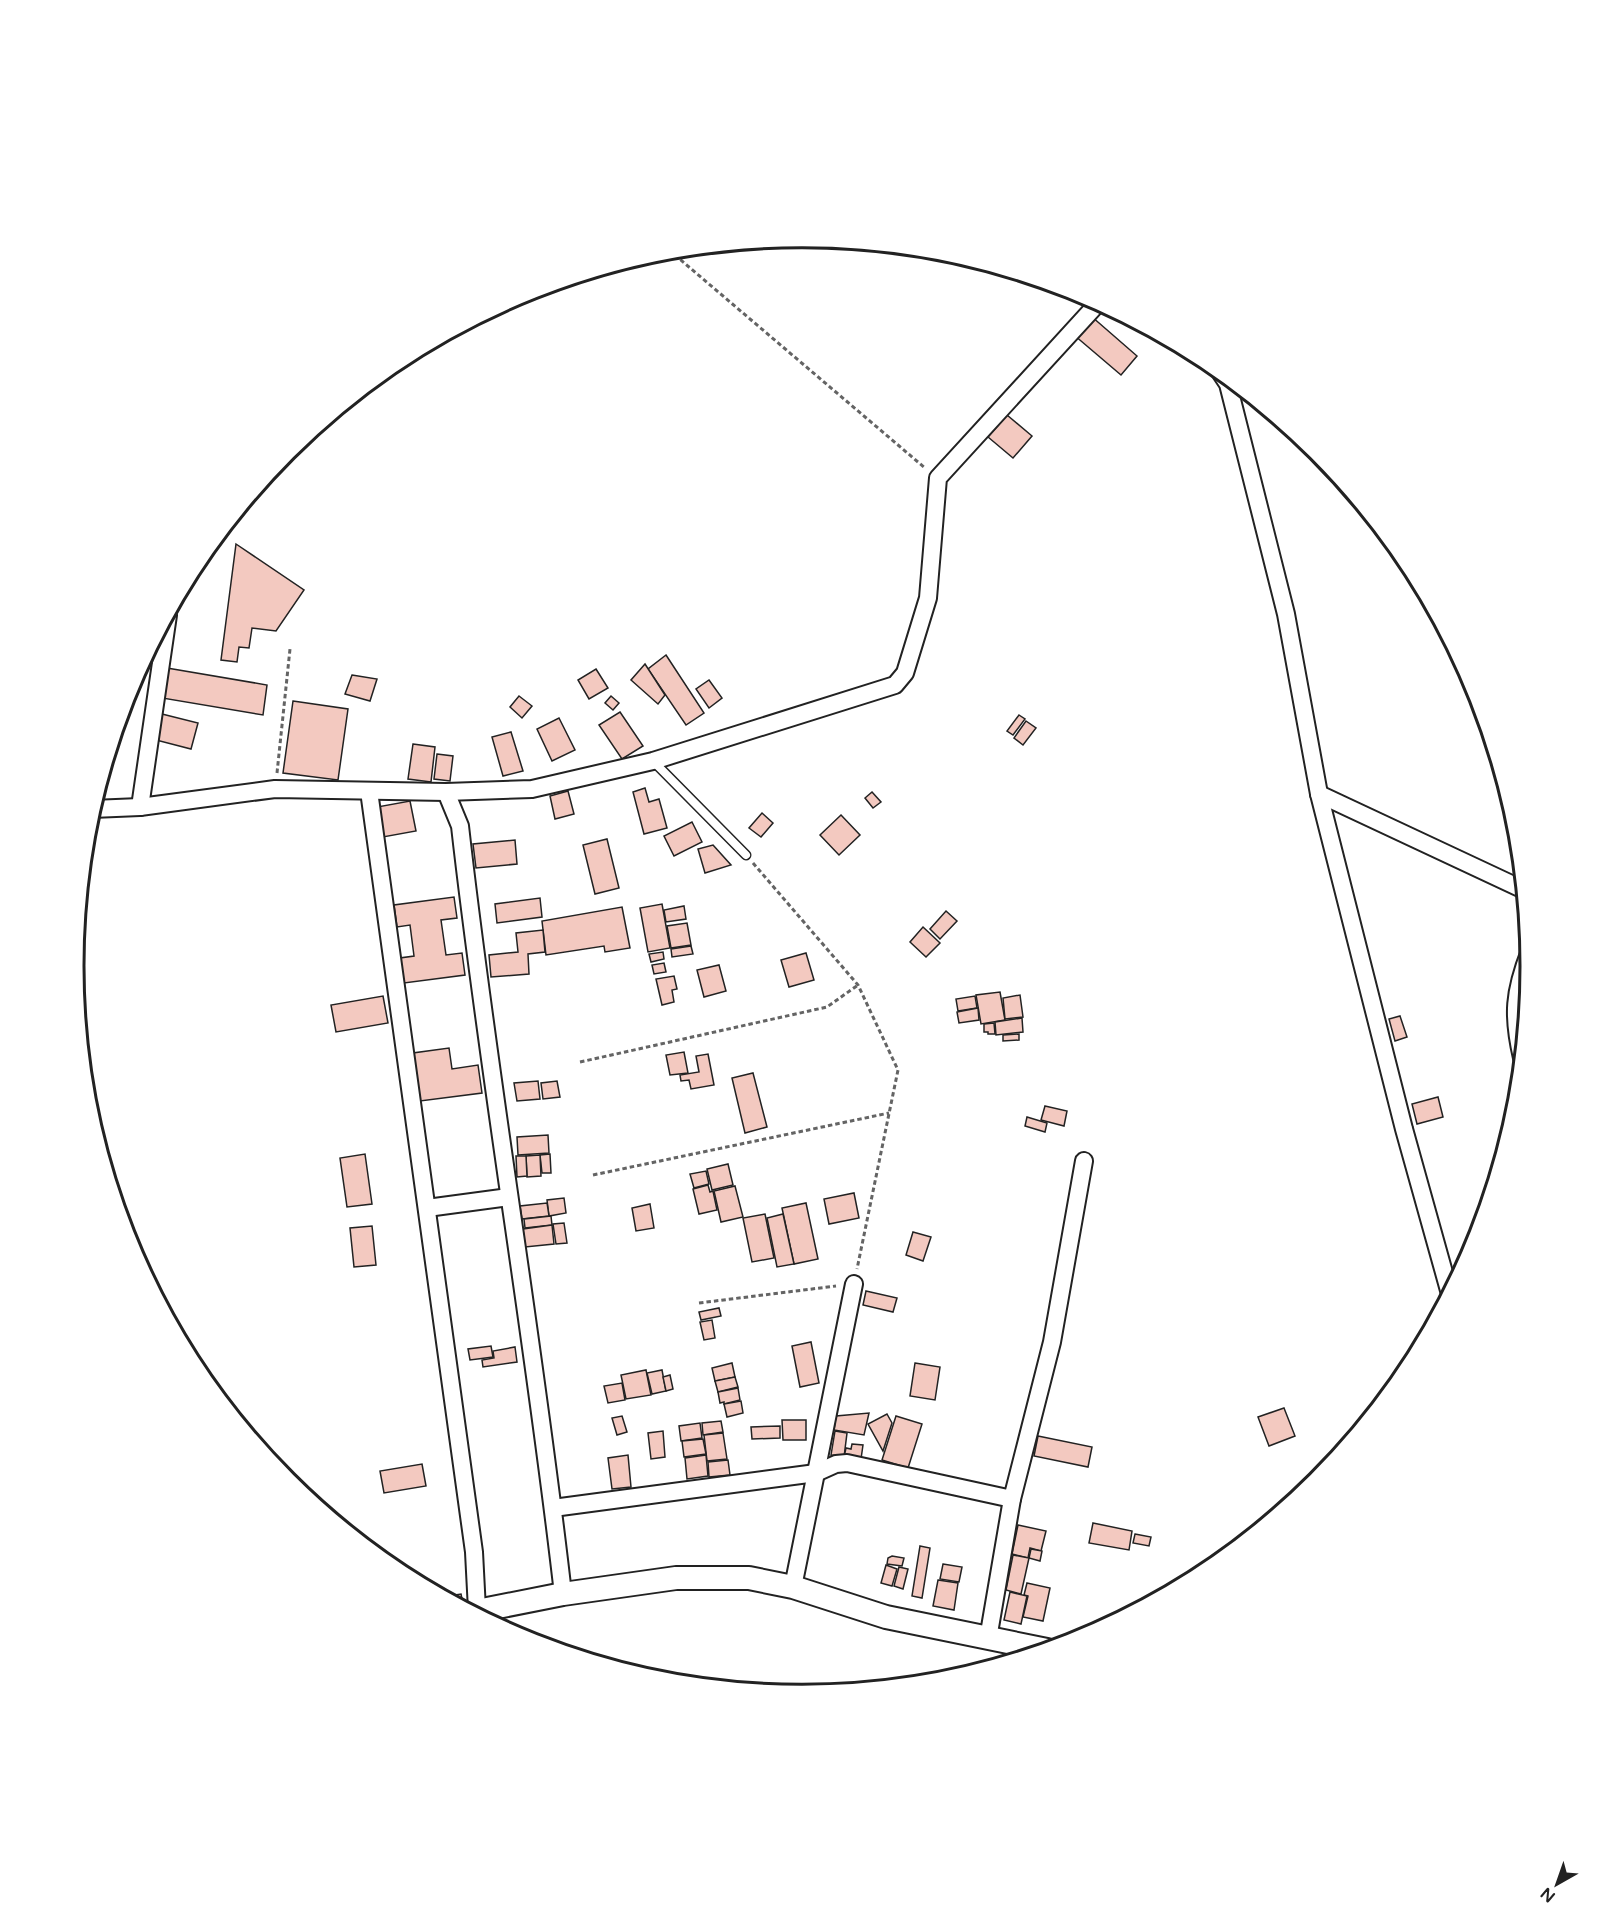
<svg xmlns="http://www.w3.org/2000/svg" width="1605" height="1932" font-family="'Varela Round',sans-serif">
  <rect width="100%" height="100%" fill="#fff"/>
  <!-- building -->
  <g fill="#f3c9c0" stroke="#222" stroke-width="1.5">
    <polygon points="1091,316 1137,356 1121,375 1074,335"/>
    <polygon points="1007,415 1032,436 1013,458 988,437"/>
    <polygon points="236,544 304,590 276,631 252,628 249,648 239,647 237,662 221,660"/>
    <polygon points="666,655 704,713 686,725 648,669"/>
    <polygon points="645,664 665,695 658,704 631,680"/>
    <polygon points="167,668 267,685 263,715 162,698"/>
    <polygon points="596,669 608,688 589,699 578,680"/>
    <polygon points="352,675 377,679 370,701 345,694"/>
    <polygon points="709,680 722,698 709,708 696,689"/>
    <polygon points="519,696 532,706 522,718 510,707"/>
    <polygon points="611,696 619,703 613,710 605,703"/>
    <polygon points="293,701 348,709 338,780 283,773"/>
    <polygon points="620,712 643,746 622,759 599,725"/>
    <polygon points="162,714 198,723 191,749 156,740"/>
    <polygon points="1019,715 1025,719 1013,735 1007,731"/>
    <polygon points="559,718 575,750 552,761 537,729"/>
    <polygon points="1026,721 1036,728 1023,745 1014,738"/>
    <polygon points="511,732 523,771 503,776 492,737"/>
    <polygon points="413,744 435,747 431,782 408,779"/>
    <polygon points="437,754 453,756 450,781 434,779"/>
    <polygon points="645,788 649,802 659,799 667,828 644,834 633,792"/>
    <polygon points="568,791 574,814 555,819 550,796"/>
    <polygon points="872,792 881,802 873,808 865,798"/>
    <polygon points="410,801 416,831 383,837 377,807"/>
    <polygon points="762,813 773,823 761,837 749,828"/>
    <polygon points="841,815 860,835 839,855 820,835"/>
    <polygon points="692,822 702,842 674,856 664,836"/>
    <polygon points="607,839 619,888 595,894 583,845"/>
    <polygon points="515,840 517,864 476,868 473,844"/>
    <polygon points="713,845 731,865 705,873 698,849"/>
    <polygon points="454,897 457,918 441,920 446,955 462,953 465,975 404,983 400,958 414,956 410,925 397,927 394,905"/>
    <polygon points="540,898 542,917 497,923 495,904"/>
    <polygon points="662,904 670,948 648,952 640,908"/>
    <polygon points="684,906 686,919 666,922 664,910"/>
    <polygon points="622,907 630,948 605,952 604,946 546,955 542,921"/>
    <polygon points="946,911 957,921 940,939 930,929"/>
    <polygon points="687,923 691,945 671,948 667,926"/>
    <polygon points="923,927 940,943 926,957 910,942"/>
    <polygon points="543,930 545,952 528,954 529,974 491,977 489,955 518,952 516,933"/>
    <polygon points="691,946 693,954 672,957 671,949"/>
    <polygon points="663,952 664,959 651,962 649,954"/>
    <polygon points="806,953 814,980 789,987 781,960"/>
    <polygon points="664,963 666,972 654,974 652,965"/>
    <polygon points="719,965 726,991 704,997 697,970"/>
    <polygon points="674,976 677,989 672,990 674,1002 662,1005 656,979"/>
    <polygon points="1000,992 1005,1020 981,1024 976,995"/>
    <polygon points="1020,995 1023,1017 1005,1019 1003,998"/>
    <polygon points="383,996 388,1023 336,1032 331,1005"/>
    <polygon points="975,996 977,1008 958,1011 956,999"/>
    <polygon points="978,1008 979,1020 959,1023 957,1012"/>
    <polygon points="1400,1016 1407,1037 1395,1041 1389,1019"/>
    <polygon points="1022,1018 1023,1032 996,1035 995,1022"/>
    <polygon points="994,1023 995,1034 988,1034 988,1032 984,1032 984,1024"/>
    <polygon points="1019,1034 1019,1040 1003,1041 1003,1035"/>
    <polygon points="449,1048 452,1069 478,1065 482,1093 420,1101 413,1053"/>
    <polygon points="684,1052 688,1073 670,1075 666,1055"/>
    <polygon points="708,1054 714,1085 691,1089 689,1080 681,1081 680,1075 699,1072 696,1056"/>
    <polygon points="753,1073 767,1127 745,1133 732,1078"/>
    <polygon points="538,1081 540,1099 517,1101 514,1083"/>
    <polygon points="557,1081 560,1097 543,1099 541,1083"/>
    <polygon points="1438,1097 1443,1117 1417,1124 1412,1104"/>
    <polygon points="1045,1106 1067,1111 1064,1126 1041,1120"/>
    <polygon points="1027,1117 1047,1123 1045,1132 1025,1126"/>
    <polygon points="548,1135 549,1153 518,1155 517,1137"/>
    <polygon points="365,1154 372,1204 347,1207 340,1158"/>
    <polygon points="550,1154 551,1173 542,1173 540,1155"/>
    <polygon points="540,1155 541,1176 527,1177 526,1156"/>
    <polygon points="516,1156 526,1156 527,1176 517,1177"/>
    <polygon points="728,1164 733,1185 712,1190 707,1169"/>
    <polygon points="706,1171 709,1184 694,1188 690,1174"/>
    <polygon points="708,1185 710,1192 713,1191 717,1210 699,1214 693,1189"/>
    <polygon points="735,1186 743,1217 721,1222 714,1191"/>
    <polygon points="854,1193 859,1218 829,1224 824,1199"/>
    <polygon points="564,1198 566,1213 549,1216 547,1200"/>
    <polygon points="547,1203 549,1216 522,1219 520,1206"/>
    <polygon points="806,1203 818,1259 794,1264 782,1208"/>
    <polygon points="650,1204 654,1228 636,1231 632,1208"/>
    <polygon points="765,1214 774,1258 752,1262 743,1218"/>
    <polygon points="783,1214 794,1264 777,1267 767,1218"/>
    <polygon points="551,1216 552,1225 525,1228 524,1219"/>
    <polygon points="564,1223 567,1243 556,1244 553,1224"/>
    <polygon points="552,1225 554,1244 525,1247 523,1229"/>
    <polygon points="372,1226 376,1265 354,1267 350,1228"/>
    <polygon points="913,1232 931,1237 923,1261 906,1255"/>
    <polygon points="866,1291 897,1298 893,1312 863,1305"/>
    <polygon points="719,1308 721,1316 701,1320 699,1312"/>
    <polygon points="712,1320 715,1338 704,1340 700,1322"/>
    <polygon points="811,1342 819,1383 800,1387 792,1346"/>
    <polygon points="491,1346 493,1357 470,1360 468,1349"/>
    <polygon points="515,1347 517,1362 483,1367 482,1360 494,1358 493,1351"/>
    <polygon points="732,1363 735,1377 715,1381 712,1368"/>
    <polygon points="915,1363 940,1367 935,1400 910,1396"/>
    <polygon points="646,1370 651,1395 626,1399 621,1375"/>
    <polygon points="662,1370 666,1391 652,1394 647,1373"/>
    <polygon points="670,1375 673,1389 666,1391 663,1377"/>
    <polygon points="735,1377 738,1387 718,1392 715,1381"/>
    <polygon points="622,1383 625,1400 608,1403 604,1386"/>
    <polygon points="738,1388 740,1400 724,1404 724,1402 720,1403 718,1392"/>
    <polygon points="741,1401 743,1413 727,1417 724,1404"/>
    <polygon points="1284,1408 1295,1436 1269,1446 1258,1417"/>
    <polygon points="869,1413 864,1435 834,1430 836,1416"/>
    <polygon points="887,1414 892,1423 883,1451 868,1424"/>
    <polygon points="622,1416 627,1432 617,1435 612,1418"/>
    <polygon points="896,1416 922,1424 908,1468 882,1460"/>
    <polygon points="782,1420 806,1420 806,1440 783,1440"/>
    <polygon points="721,1421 723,1432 703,1435 702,1423"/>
    <polygon points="700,1423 702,1438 681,1441 679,1426"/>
    <polygon points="780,1426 780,1438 752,1439 751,1427"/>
    <polygon points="663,1431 665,1457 651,1459 648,1433"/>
    <polygon points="835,1431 847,1433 844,1457 831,1455"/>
    <polygon points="723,1433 727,1459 707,1461 704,1435"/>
    <polygon points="1038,1436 1092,1447 1088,1467 1034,1456"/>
    <polygon points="703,1439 706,1454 684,1457 682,1441"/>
    <polygon points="852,1444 863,1445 861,1459 844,1457 846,1448 851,1449"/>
    <polygon points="628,1455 631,1487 612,1489 608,1458"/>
    <polygon points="706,1455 708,1476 687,1479 685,1458"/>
    <polygon points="728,1460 730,1475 709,1477 708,1462"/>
    <polygon points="422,1464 426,1486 384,1493 380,1471"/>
    <polygon points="1093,1523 1132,1531 1129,1550 1089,1543"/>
    <polygon points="1018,1525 1046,1531 1041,1551 1030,1548 1028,1558 1012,1554"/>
    <polygon points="1135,1534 1151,1537 1149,1546 1133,1543"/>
    <polygon points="920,1546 930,1548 922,1598 912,1596"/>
    <polygon points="1031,1549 1042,1551 1040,1561 1029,1558"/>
    <polygon points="1013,1555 1029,1558 1021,1594 1006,1590"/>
    <polygon points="892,1556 904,1558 902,1566 887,1564 888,1558"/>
    <polygon points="943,1564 962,1567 959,1582 940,1579"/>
    <polygon points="886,1565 897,1569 892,1586 881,1583"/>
    <polygon points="899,1567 908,1569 903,1589 894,1586"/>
    <polygon points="938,1580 958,1583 954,1610 933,1606"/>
    <polygon points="1027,1583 1050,1588 1043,1621 1023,1617 1028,1596 1024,1595"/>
    <polygon points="1010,1592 1027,1596 1021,1624 1004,1620"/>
    <polygon points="461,1594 463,1604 459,1605 448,1599 447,1596"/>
  </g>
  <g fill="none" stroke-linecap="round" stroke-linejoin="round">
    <defs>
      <polyline id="lane" points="653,761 746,855"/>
      <g id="street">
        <polyline points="1218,369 1228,384 1286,614 1319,794 1404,1129 1450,1294"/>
        <polyline points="369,791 474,1552 477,1610"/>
        <path d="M 446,792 L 460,826 C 489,1083 534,1338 563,1594"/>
        <polyline points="1319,794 1524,890"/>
        <polyline points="140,807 168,615"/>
        <polyline points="92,809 140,807 275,789 446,792 532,789 653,761 895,685 905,673 928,598 938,478 1099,302"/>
        <path d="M 1522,1058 C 1512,1015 1514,992 1530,951"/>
        <polyline points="427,1208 509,1197"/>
        <polyline points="553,1508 816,1473 836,1464 847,1463 1012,1499"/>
        <polyline points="793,1587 854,1284"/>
        <polyline points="988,1639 1012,1499 1052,1342 1084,1161"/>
      </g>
      <polyline id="secondary" points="472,1612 563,1594 676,1578 749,1578 793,1587 886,1617 1047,1650"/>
    </defs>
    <!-- lane casing -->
    <use href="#lane" stroke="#222" stroke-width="11"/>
    <!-- street casing -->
    <use href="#street" stroke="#222" stroke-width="20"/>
    <!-- secondary casing -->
    <use href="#secondary" stroke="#222" stroke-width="26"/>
    <!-- path -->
    <g stroke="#646464" stroke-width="3" stroke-dasharray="4.5 3" stroke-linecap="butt">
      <polyline points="669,250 925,468"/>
      <polyline points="277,773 290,649"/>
      <polyline points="753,863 858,985 898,1070 857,1269"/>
      <polyline points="580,1062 827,1007 858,985"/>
      <polyline points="593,1175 889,1113"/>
      <polyline points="699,1303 836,1286"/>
    </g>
    <!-- lane -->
    <use href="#lane" stroke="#fff" stroke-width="8"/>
    <!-- street -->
    <use href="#street" stroke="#fff" stroke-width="16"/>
    <!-- secondary -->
    <use href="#secondary" stroke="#fff" stroke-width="22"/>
  </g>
  <!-- crop -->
  <path d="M0 0H1605V1932H0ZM84 966a718 718 0 1 1 1436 0a718 718 0 1 1-1436 0Z" fill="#fff" fill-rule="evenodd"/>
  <path fill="none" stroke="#222" stroke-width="3" d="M84 966a718 718 0 1 1 1436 0a718 718 0 1 1-1436 0Z"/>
  <!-- north arrow -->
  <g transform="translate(1557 1884) rotate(220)" stroke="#ffffff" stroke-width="4.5" paint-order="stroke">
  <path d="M0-4.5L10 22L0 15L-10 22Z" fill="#222222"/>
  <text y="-9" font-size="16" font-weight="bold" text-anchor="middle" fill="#222222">N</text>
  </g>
</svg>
